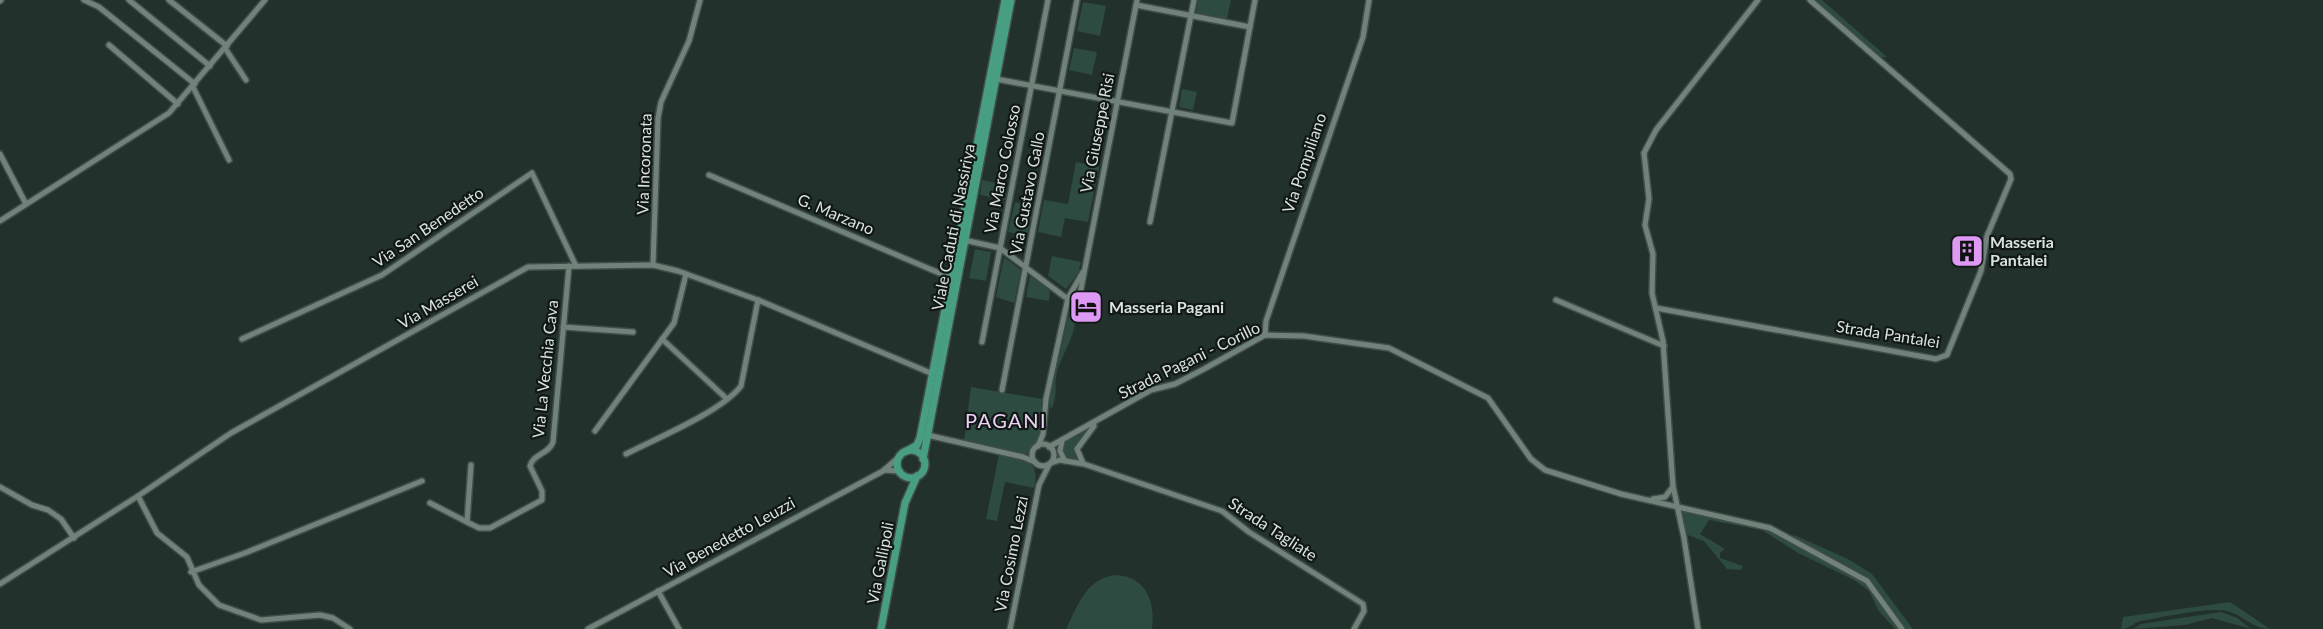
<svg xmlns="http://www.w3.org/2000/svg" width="2323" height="629" font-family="Lato,sans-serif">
  <rect width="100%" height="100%" fill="#22312b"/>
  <!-- green -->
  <g fill="#2d4b40">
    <polygon points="1198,0 1231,0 1227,19 1196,13"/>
    <polygon points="1815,0 1822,0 1887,57 1879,57"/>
    <polygon points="1083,2 1106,6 1100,36 1077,31"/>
    <polygon points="1074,48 1097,52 1092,75 1069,70"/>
    <polygon points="1182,89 1197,92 1193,110 1179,107"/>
    <polygon points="1076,162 1099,167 1088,222 1065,218 1061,237 1038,232 1044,200 1068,204"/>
    <polygon points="982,180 1007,185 1005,200 980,195"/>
    <polygon points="1015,202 1033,206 1027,236 1008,232"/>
    <polygon points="975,249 991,252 986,281 969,278"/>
    <polygon points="1052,256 1081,262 1078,273 1066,289 1048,276"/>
    <polygon points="1004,257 1021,270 1014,303 996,297"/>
    <polygon points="1030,275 1050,291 1049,301 1026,297"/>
    <path d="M 1071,305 C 1086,320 1061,355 1057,372 C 1054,383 1058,399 1051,409 L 1049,402 Z"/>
    <polygon points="971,387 1042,399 1039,439 1027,454 964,440"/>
    <polygon points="1087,430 1074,449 1077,461 1066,457 1062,451 1064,443"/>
    <path d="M 999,454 C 1023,459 1041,458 1034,488 L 1005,482 L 997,521 L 986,519 Z"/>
    <polygon points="1681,509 1761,526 1868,584 1901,629 1895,629 1878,610 1869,591 1854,580 1798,553 1762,530 1709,520 1700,534 1725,549 1720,553 1720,558 1743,566 1741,570 1727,569 1704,541 1685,534"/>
    <polygon points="1753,520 1792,538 1794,535 1848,559 1872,574 1913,629 1904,629 1872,584 1774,529"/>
    <path d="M 1115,575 C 1146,576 1156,602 1152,629 L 1066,629 C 1078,605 1086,579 1115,575 Z"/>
    <path d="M 2230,602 L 2270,629 C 2250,629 2240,610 2219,610 C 2199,609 2162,617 2141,621 C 2132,623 2130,629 2121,629 L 2123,617 Z"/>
    <polygon points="2221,612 2237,618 2251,629 2212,618 2185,625 2133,629 2141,624"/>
  </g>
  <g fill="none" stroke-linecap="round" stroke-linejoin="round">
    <defs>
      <g id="minor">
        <polyline points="84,0 99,7 195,84"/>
        <polyline points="129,0 210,66"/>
        <polyline points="169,0 227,46"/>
        <polyline points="0,1 1,0"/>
        <polyline points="1136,5 1250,27"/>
        <polyline points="109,45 178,104"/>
        <polyline points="225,48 246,80"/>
        <polyline points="996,79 1232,123 1255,0"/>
        <polyline points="193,87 229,160"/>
        <polyline points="0,154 26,204"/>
        <polyline points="709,175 951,278"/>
        <polyline points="0,221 169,113 265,0"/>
        <polyline points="1150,222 1194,0"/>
        <polyline points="964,240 1000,248 1065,297 1077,302 1079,299 1137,0"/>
        <polyline points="653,265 658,118 661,102 689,41 700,0"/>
        <polyline points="1556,300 1664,346"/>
        <polyline points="1656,308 1936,359 1947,355 1981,271 1987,236 2011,179 2010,174 1810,0"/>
        <polyline points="563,327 633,332"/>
        <polyline points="1265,335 1266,321 1363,37 1369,0"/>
        <polyline points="242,339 382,275 532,173 576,266"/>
        <polyline points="662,339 727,399"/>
        <polyline points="982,342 1048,0"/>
        <polyline points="1002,390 1077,0"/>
        <polyline points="595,431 674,323 686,274"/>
        <polyline points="927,435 1023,457 1035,462"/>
        <polyline points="1062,441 1060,451 1065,461"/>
        <circle cx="1043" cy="455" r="11"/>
        <polyline points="1038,446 1043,434 1046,399 1068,298 1083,272"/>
        <polyline points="1049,447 1151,390 1175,384 1204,369 1265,335 1304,336 1389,348 1488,398 1531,459 1545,470 1621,494 1770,528 1867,581 1902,629"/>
        <path d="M 626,454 C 657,438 721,412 741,386 L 758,300"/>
        <polyline points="1051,463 1060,460 1084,464 1222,511 1249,532 1363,604 1364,611 1354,629"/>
        <polyline points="1083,463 1077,449 1094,426"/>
        <path d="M 471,465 L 467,522 L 479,528 L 490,528 L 542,500 L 542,491 L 530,466 C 533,454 549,454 553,442 L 569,266"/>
        <polyline points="884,470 899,471"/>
        <polyline points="0,487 32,505 48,510 61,519 74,538"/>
        <polyline points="138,496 157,533 187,557 199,585 219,605 261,620 320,615 333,618 350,629"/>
        <polyline points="1653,499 1665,497 1672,488"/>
        <polyline points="430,503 467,522"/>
        <polyline points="191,572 245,553 422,481"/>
        <polyline points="0,584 138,496 231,433 528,267 653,265 678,271 758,300 933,374"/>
        <polyline points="658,591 679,629"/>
        <polyline points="588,629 883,471 899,457"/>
        <polyline points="1010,629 1039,485 1049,465"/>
        <polyline points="1698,629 1684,538 1673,486 1663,341 1652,293 1653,254 1645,225 1649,199 1644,153 1656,130 1758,0"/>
      </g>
      <g id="major">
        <circle cx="911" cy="464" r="14"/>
        <polyline points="907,451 917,445 920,438 1005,0"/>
        <polyline points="923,459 1011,0"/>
        <polyline points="881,629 905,503 917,476"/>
      </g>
    </defs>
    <!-- minor casing -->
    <use href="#minor" stroke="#404d48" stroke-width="8"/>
    <!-- major casing -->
    <use href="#major" stroke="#404d48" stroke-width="10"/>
    <!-- minor -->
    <use href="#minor" stroke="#71827b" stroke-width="5"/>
    <!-- major -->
    <use href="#major" stroke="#479e83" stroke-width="7"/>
  </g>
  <!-- icons -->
  <defs>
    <symbol id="building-square" viewBox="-11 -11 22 22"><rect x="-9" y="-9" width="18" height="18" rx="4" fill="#dd99f3" stroke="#101714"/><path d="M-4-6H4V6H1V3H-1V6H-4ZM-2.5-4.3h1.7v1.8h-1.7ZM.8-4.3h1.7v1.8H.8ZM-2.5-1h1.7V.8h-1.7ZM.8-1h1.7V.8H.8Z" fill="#111"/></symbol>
    <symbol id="hotel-square" viewBox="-11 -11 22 22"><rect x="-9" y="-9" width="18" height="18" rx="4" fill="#dd99f3" stroke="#101714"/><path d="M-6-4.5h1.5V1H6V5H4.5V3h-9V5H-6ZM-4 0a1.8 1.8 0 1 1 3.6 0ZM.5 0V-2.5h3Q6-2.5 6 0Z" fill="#111"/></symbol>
  </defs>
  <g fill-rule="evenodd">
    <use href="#building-square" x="1948" y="232" width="38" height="38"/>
    <use href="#hotel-square" x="1067" y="288" width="38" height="38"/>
  </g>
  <g text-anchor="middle" stroke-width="4.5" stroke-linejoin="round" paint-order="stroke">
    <!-- street labels -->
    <g font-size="16" fill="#d9e2de" stroke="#101714">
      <text transform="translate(1097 133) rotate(-79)" y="6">Via Giuseppe Risi</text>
      <text transform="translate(1304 163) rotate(-71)" y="6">Via Pompiliano</text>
      <text transform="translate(644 164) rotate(-88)" y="6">Via Incoronata</text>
      <text transform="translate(1002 169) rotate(-79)" y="6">Via Marco Colosso</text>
      <text transform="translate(1027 193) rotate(-79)" y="6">Via Gustavo Gallo</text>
      <text transform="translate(836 214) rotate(23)" y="6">G. Marzano</text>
      <text transform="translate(428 227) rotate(-34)" y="6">Via San Benedetto</text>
      <text transform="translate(953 227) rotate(-79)" y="6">Viale Caduti di Nassiriya</text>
      <text transform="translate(438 302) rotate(-30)" y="6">Via Masserei</text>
      <text transform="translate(1888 334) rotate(9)" y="6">Strada Pantalei</text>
      <text transform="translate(1189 360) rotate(-26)" y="6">Strada Pagani - Corillo</text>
      <text transform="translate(545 369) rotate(-84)" y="6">Via La Vecchia Cava</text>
      <text transform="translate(1273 529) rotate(33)" y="6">Strada Tagliate</text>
      <text transform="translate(729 537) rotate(-29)" y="6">Via Benedetto Leuzzi</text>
      <text transform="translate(1011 554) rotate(-79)" y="6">Via Cosimo Lezzi</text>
      <text transform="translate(880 563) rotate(-79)" y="6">Via Gallipoli</text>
    </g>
    <!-- poi labels -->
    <g font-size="16" font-weight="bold" fill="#d9e2de" stroke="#101714" text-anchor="start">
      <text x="1990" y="248">Masseria<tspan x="1990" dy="18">Pantalei</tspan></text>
      <text x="1109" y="313">Masseria Pagani</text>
    </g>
    <!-- quarter labels -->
    <g font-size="20" letter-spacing="1.5" fill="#eed1f7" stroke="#101714">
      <text x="1006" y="428">PAGANI</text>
    </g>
  </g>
</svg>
